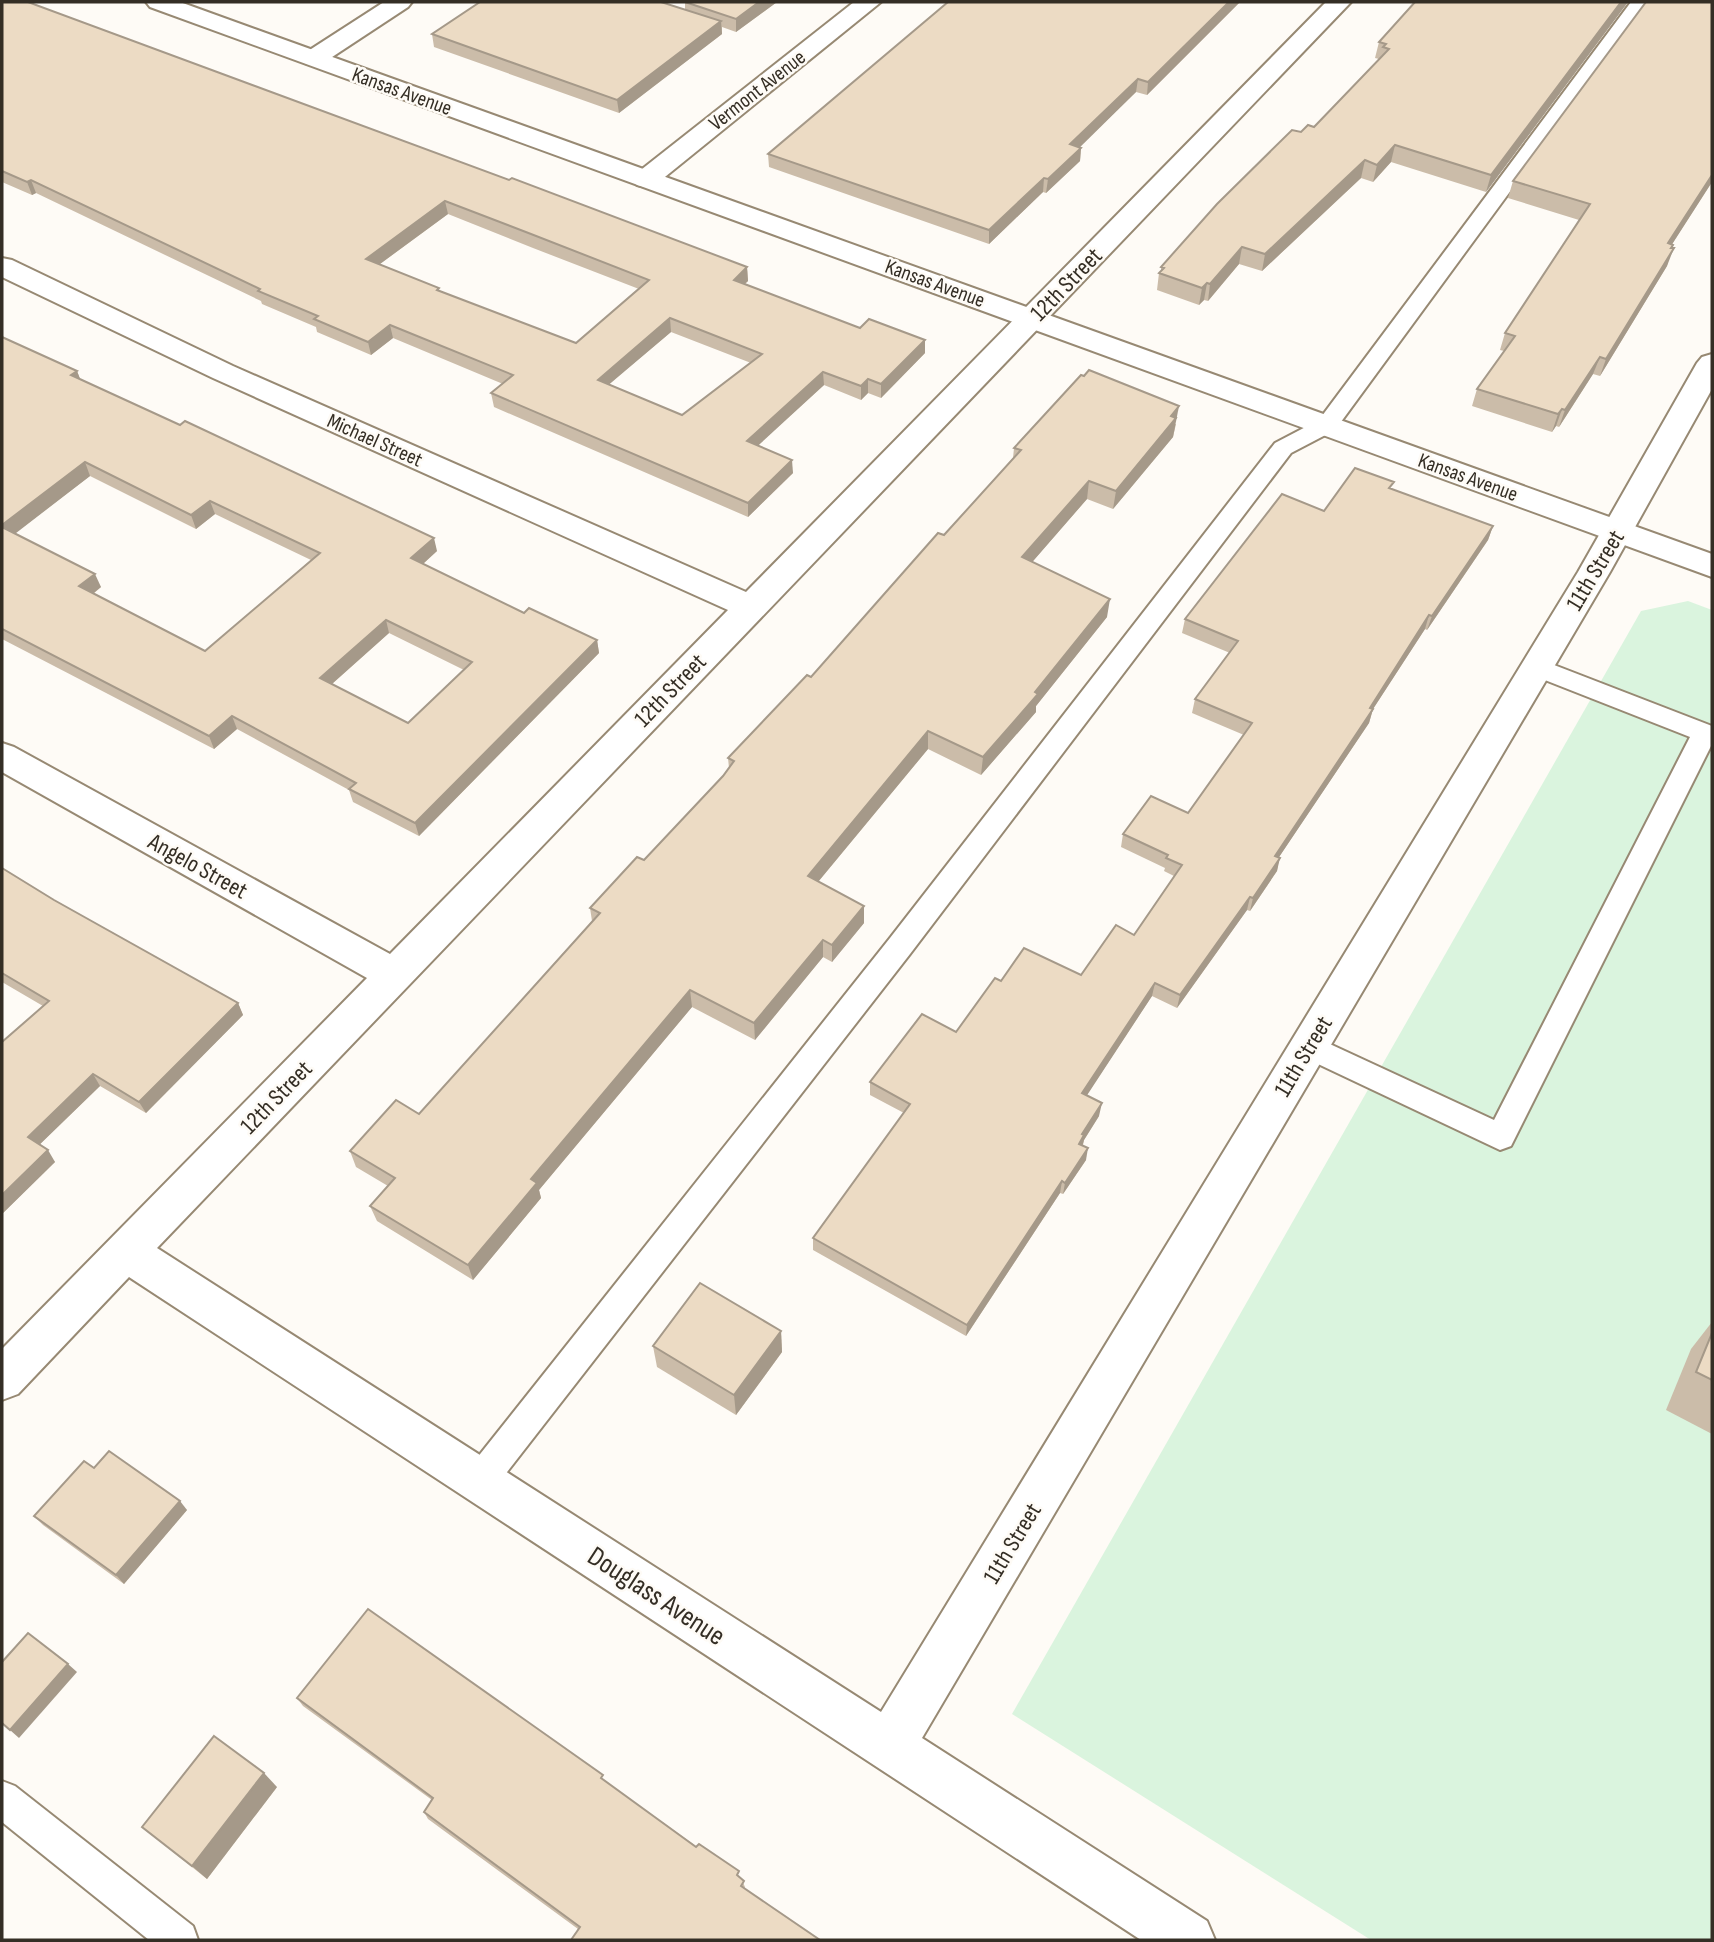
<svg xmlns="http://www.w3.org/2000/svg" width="1714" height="1942" font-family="'Sofia Sans Condensed',sans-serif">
  <rect width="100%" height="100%" fill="#fefbf6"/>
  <!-- green -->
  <polygon fill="#daf4de" points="1688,601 1712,610 1712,1940 1371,1940 1012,1714 1641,611"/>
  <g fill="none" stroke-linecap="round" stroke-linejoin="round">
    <defs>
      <g id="lane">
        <polygon points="1631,2 1649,2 1335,430 1291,453 910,954 493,1490 481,1495 469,1490 464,1479 469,1468 890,938 1275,443 1319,420"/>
        <polygon points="1536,658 1712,726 1712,744 1511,1146 1500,1150 1299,1055 1295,1047 1299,1039 1309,1035 1319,1039 1494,1120 1690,737 1527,673 1524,667 1527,661"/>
        <polygon points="2,1781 15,1786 193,1926 198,1940 149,1940 2,1822"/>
      </g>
      <g id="street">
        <polygon points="384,2 412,2 408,7 323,63 314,65 305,63 302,58 305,53"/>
        <polygon points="854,2 881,2 655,185 646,187 637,185 633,179 637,173"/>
        <polygon points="1326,2 1351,2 157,1248 881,1712 1578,572 1697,363 1702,357 1712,354 1712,389 1610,572 922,1738 1207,1921 1215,1940 1141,1940 129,1277 18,1394 2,1400 2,1349 367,978 2,772 2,743 14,747 390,954 728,610 213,378 2,277 2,258 12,260 233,366 746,592"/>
      </g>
      <polygon id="secondary" points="146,2 180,2 1712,554 1712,577 150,7"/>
    </defs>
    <!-- lane casing -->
    <use href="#lane" stroke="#978973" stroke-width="4"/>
    <!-- street casing -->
    <use href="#street" stroke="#978973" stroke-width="4"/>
    <!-- secondary casing -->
    <use href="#secondary" stroke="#978973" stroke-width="4"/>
    <!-- lane -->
    <use href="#lane" fill="#fff" fill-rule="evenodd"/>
    <!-- street -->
    <use href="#street" fill="#fff" fill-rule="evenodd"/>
    <!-- secondary -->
    <use href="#secondary" fill="#fff" fill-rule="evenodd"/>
  </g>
  <!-- wall -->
  <g fill="#cbbca9" fill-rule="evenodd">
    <path d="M 2,2 L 509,180 L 747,267 L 748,281 L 745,284 L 860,328 L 925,340 L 925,353 L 881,398 L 868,393 L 861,400 L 824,385 L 758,445 L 793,473 L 748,517 L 494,407 L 491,393 L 503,384 L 393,338 L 371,355 L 317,332 L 316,327 L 262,304 L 261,301 L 36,193 L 32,195 L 2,182 ZM 448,214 L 533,248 L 639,289 L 576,343 L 439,291 L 380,264 ZM 671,332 L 751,363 L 682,415 L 609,384 Z"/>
    <polygon points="685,2 777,2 736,32 722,27 722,34 619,113 434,47 432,34 685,10"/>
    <polygon points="948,2 1240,2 1147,95 1136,92 1079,147 1081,148 1080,161 1046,193 1043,192 989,244 769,167 768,154"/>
    <polygon points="1628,2 1486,192 1391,162 1373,182 1361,178 1262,271 1239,264 1208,301 1204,300 1199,305 1157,290 1159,273 1161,272 1161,267 1301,132 1314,127 1379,59 1375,58 1379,42"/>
    <polygon points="1712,2 1712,182 1672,244 1667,266 1600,376 1593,374 1559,427 1556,426 1552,432 1472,406 1477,389 1504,351 1500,350 1505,333 1579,220 1508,198 1513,181"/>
    <path d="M 2,337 L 77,371 L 80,379 L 437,551 L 423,564 L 524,613 L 597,640 L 599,653 L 419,836 L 353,802 L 349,790 L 237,729 L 214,749 L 2,639 ZM 90,476 L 196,529 L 215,514 L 311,560 L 205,651 L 93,594 L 101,587 L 15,533 ZM 389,633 L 464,670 L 408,723 L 332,684 Z"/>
    <polygon points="1176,424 1173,437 1113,509 1087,499 1032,562 1107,617 1036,706 1036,712 981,775 928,749 818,882 864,906 864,923 832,962 823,957 755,1040 692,1007 539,1190 541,1198 473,1280 377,1221 370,1206 388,1186 356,1167 350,1151 419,1114 592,921 590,908 644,860 723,776 729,768 728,758 811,677 944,535 1013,458 1014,448"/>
    <polygon points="1391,489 1493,526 1488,540 1427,630 1425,629 1373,709 1369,723 1279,857 1277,871 1250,911 1247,910 1177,1008 1152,996 1086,1096 1099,1116 1084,1140 1083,1145 1086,1160 1063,1194 1060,1193 966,1336 813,1250 813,1238 904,1113 870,1095 870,1082 956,1032 1001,981 1081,975 1134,935 1174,876 1164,871 1165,868 1121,847 1123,834 1188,813 1244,735 1192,713 1195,699 1230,653 1182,633 1185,619 1324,511"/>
    <polygon points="2,868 54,900 238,1003 243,1015 146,1113 100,1086 39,1145 55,1162 2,1214 2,1042 43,1006 2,982"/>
    <polygon points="1712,1322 1712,1434 1666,1410 1691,1349"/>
    <polygon points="781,1331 782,1352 736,1415 657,1367 653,1346"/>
    <polygon points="94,1468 187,1510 124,1584 43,1525 34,1516"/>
    <polygon points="297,1698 606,1782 741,1878 745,1887 744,1889 578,1929 428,1819 424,1812 432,1800 303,1706"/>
    <polygon points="277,1787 207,1879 142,1827"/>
  </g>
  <!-- shaded-wall -->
  <g fill="#a59989">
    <polygon points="759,2 777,2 736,32 736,19"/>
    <polygon points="1229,2 1240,2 1147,95 1148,82"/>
    <polygon points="1621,2 1628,2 1486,192 1491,175"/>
    <polygon points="721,21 722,34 619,113 617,100"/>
    <polygon points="1138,79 1136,92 1069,158 1070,144"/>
    <polygon points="1395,145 1391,162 1373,182 1377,165"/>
    <polygon points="1081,148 1080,161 1046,193 1048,179"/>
    <polygon points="1365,160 1361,178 1262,271 1265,254"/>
    <polygon points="1712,175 1712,182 1662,260 1668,243"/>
    <polygon points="1044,178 1043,192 989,244 989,230"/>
    <polygon points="31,180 36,193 32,195 27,182"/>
    <polygon points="445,201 448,214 369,272 366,259"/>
    <polygon points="1673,245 1668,257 1674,248 1667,266 1600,376 1606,359"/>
    <polygon points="1242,247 1239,264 1208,301 1210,284"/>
    <polygon points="747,267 748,281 734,293 734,280"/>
    <polygon points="1207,283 1204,300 1199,305 1202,288"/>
    <polygon points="670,318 671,332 599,393 598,380"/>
    <polygon points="390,325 393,338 371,355 368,342"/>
    <polygon points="925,340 925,353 881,398 881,384"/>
    <polygon points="1600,357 1593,374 1559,427 1565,410"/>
    <polygon points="77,371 82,384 71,375"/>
    <polygon points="823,372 824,385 748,455 747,441"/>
    <polygon points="868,379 868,393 861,400 861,386"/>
    <polygon points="1179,406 1173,437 1113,509 1116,491"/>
    <polygon points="1562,409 1556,426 1552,432 1558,414"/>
    <polygon points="792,460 793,473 748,517 748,503"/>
    <polygon points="85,462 90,476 7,540 2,529 2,525"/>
    <polygon points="1089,481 1087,499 1021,575 1022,557"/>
    <polygon points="210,501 215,514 196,529 191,515"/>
    <polygon points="1493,526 1488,540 1427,630 1432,616"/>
    <polygon points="434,538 437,551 414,572 411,558"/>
    <polygon points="95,574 101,587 85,600 79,586"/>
    <polygon points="1110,599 1107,617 1036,706 1036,712 981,775 983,757"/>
    <polygon points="1429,615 1425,629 1373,709 1369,723 1271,869 1275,856"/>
    <polygon points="386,620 389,633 324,691 320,678"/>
    <polygon points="597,640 599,653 419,836 415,823"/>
    <polygon points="232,716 237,729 214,749 209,736"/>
    <polygon points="928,731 928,749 808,894 808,876"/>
    <polygon points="1280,858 1277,871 1250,911 1253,898"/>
    <polygon points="1250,897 1247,910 1177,1008 1180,995"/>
    <polygon points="864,906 864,923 832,962 832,945"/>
    <polygon points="823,940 823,957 755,1040 754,1023"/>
    <polygon points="1155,983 1152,996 1080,1106 1082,1093"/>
    <polygon points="690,990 692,1007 539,1190 541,1198 473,1280 468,1265 531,1179"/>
    <polygon points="238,1003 243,1015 146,1113 139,1102"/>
    <polygon points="93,1074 100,1086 35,1149 28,1137"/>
    <polygon points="1102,1103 1099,1116 1084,1140 1082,1147 1079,1144 1082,1134"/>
    <polygon points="1088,1148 1086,1160 1063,1194 1065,1183"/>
    <polygon points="48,1150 55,1162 2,1214 2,1195"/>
    <polygon points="1062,1181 1060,1193 966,1336 967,1325"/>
    <polygon points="781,1331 782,1352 736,1415 734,1395"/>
    <polygon points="180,1501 187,1510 124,1584 116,1575"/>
    <polygon points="68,1664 77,1672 19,1738 10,1730"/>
    <polygon points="264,1773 277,1787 207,1879 192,1866"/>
  </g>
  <!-- building -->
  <g fill="#ecdbc4" stroke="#a59989" stroke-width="2" fill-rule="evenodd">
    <path d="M 2,2 L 28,2 L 509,180 L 512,178 L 747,267 L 734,280 L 860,328 L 869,319 L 925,340 L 881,384 L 868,379 L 861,386 L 823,372 L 747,441 L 792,460 L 748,503 L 491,393 L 513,375 L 390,325 L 368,342 L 314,319 L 318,316 L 258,291 L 260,289 L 31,180 L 27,182 L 2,171 ZM 445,201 L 531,234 L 649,280 L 576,343 L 437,290 L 439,288 L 366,259 ZM 670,318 L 762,354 L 682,415 L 598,380 Z"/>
    <polygon points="480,2 661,2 721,21 617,100 432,34"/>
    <polygon points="685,2 759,2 736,19"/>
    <polygon points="948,2 1229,2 1148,82 1138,79 1070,144 1081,148 1048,179 1044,178 989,230 768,154"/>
    <polygon points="1415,2 1621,2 1491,175 1395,145 1377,165 1365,160 1265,254 1242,247 1210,284 1207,283 1202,288 1159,273 1164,268 1161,267 1217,204 1292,130 1301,132 1308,125 1314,127 1389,49 1383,47 1386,44 1379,42"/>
    <polygon points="1646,2 1712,2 1712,175 1668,243 1673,245 1671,248 1674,248 1606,359 1600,357 1565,410 1562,409 1558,414 1477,389 1515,336 1505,333 1590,204 1513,181"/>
    <path d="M 2,337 L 77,371 L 71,375 L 180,425 L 185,421 L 434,538 L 411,558 L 524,613 L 529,608 L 597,640 L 415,823 L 349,789 L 356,783 L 232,716 L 209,736 L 2,629 L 2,527 L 95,574 L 79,586 L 205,651 L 320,553 L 210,501 L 191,515 L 85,462 L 2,525 ZM 386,620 L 472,662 L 408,723 L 320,678 Z"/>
    <polygon points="1089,370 1179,406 1171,416 1176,418 1116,491 1089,481 1022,557 1110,599 1035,692 1038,694 983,757 928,731 808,876 864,906 832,945 823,940 754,1023 690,990 531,1179 537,1183 468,1265 370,1206 395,1178 350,1151 396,1100 419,1114 600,913 590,908 637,857 644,860 723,776 734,761 728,758 807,675 811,677 938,533 944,535 1021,450 1014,448 1081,375 1084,376"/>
    <polygon points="1355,468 1394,482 1389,488 1493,526 1432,616 1429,615 1370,708 1373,709 1275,856 1280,858 1253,898 1250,897 1180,995 1155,983 1082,1093 1102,1103 1082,1134 1084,1135 1079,1144 1088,1148 1065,1183 1062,1181 967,1325 813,1238 910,1104 870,1082 922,1014 956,1032 995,978 1001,981 1024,948 1081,975 1116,925 1134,935 1182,865 1166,858 1168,855 1123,834 1151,796 1188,813 1252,723 1195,699 1238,641 1185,619 1282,494 1324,511"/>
    <polygon points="2,868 54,900 238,1003 139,1102 93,1074 28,1137 48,1150 2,1195 2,1042 49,1001 2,973"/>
    <polygon points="700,1283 781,1331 734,1395 653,1346"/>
    <polygon points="1712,1333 1712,1380 1696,1372"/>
    <polygon points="109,1451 180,1501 116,1575 34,1516 84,1461 94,1468"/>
    <polygon points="368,1609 603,1775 601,1778 696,1847 699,1844 739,1871 737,1875 744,1881 741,1886 820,1940 571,1940 580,1927 424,1812 433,1798 297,1698"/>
    <polygon points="28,1633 68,1664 10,1730 2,1723 2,1662"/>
    <polygon points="214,1736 264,1773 192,1866 142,1827"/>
  </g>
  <g text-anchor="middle" stroke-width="5" stroke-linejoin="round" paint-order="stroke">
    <!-- far-street labels -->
    <g font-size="21" fill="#342e25" stroke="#fefbf6">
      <text transform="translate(757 90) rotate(-38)" y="7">Vermont Avenue</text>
      <text transform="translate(402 91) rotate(20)" y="7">Kansas Avenue</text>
      <text transform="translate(935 283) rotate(20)" y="7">Kansas Avenue</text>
      <text transform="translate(375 440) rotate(24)" y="7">Michael Street</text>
      <text transform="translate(1468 477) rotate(20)" y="7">Kansas Avenue</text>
    </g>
    <!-- street labels -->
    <g font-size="24" fill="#342e25" stroke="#fefbf6">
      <text transform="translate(1066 284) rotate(-46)" y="8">12th Street</text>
      <text transform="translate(1595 570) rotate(-59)" y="8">11th Street</text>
      <text transform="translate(670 690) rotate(-46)" y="8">12th Street</text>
      <text transform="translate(198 866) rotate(29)" y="8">Angelo Street</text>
      <text transform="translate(1303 1056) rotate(-59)" y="8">11th Street</text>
      <text transform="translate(276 1097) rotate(-46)" y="8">12th Street</text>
      <text transform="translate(1012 1543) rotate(-59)" y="8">11th Street</text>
    </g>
    <!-- near-street labels -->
    <g font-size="28" fill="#342e25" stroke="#fefbf6">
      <text transform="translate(657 1595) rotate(33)" y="10">Douglass Avenue</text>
    </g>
  </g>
  <!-- border -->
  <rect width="1714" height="1942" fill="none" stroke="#342e25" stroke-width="7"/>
</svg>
